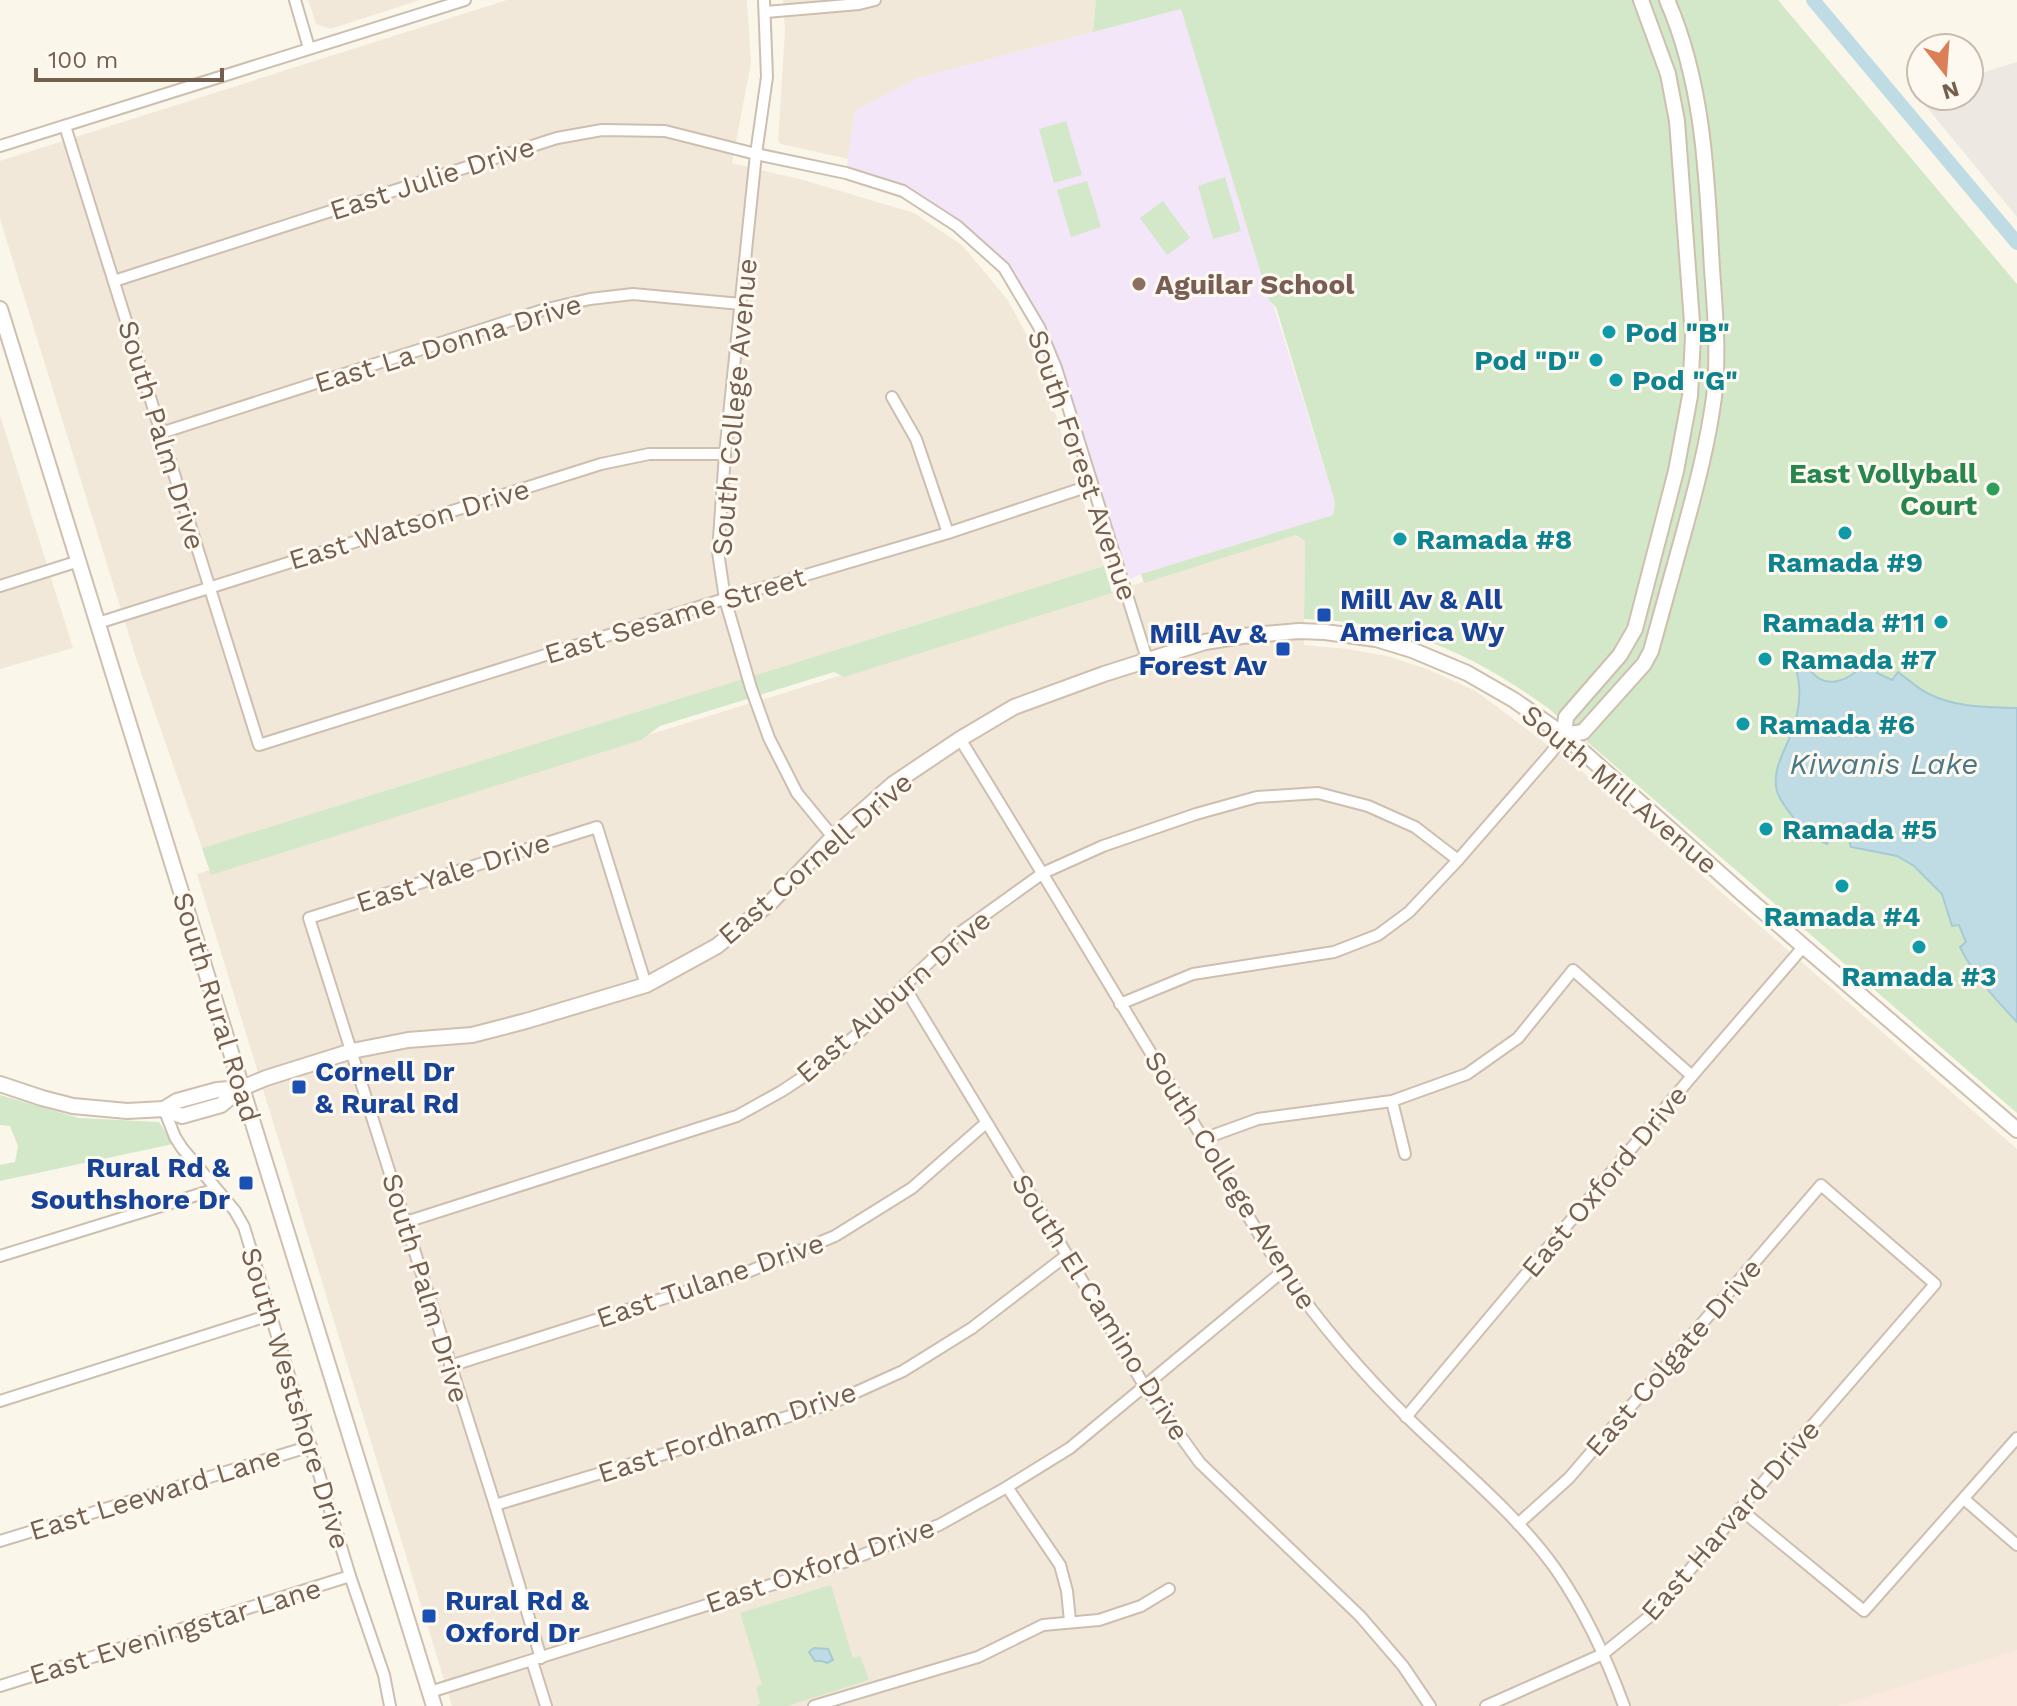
<svg xmlns="http://www.w3.org/2000/svg" width="2017" height="1706" font-family="'Work Sans',sans-serif">
  <rect width="100%" height="100%" fill="#fbf6ea"/>
  <!-- residential -->
  <g fill="#f2e8d9">
    <polygon points="308,0 420,0 330,29 316,24"/>
    <polygon points="507,0 747,0 751,63 732,163 807,181 914,213 962,245 1007,299 1035,350 1104,566 202,848 136,658 0,219 0,161"/>
    <polygon points="783,0 1096,0 1093,32 918,78 855,111 848,159 781,144 778,141 785,31"/>
    <polygon points="0,415 73,648 0,669"/>
    <polygon points="1296,535 1305,541 1304,645 1348,649 1387,656 1427,669 1476,691 1577,767 2017,1149 2017,1651 1840,1706 452,1706 197,874"/>
  </g>
  <!-- commercial -->
  <polygon fill="#fbe9df" points="2017,1650 2017,1706 1838,1706"/>
  <!-- industrial -->
  <polygon fill="#ede8e2" points="2017,62 2017,217 1916,94 1921,92 1921,96 1969,96 1969,77"/>
  <!-- education -->
  <polygon fill="#f3e6f8" points="1181,9 1335,502 1333,515 1141,574 1123,583 1039,327 992,257 903,191 846,173 855,111 918,78"/>
  <!-- green -->
  <g fill="#d3e8c9">
    <path d="M 1096,0 L 1778,0 L 2017,284 L 2017,1113 L 1548,708 C 1468,651 1403,622 1304,619 L 1305,541 L 1296,535 L 1144,583 L 1141,574 L 1333,515 L 1335,502 L 1276,307 L 1269,300 L 1181,9 L 1093,32 Z"/>
    <polygon points="1066,121 1082,175 1054,183 1039,129"/>
    <polygon points="1225,177 1241,231 1213,239 1198,186"/>
    <polygon points="1087,181 1101,227 1071,237 1057,190"/>
    <polygon points="1163,201 1190,238 1167,255 1140,218"/>
    <polygon points="1104,566 1112,593 844,677 834,672 660,726 641,740 211,875 202,848"/>
    <polygon points="0,1095 79,1118 159,1122 173,1144 0,1181 0,1165 15,1162 18,1146 10,1126 0,1125"/>
    <polygon points="831,1585 853,1658 860,1656 869,1680 787,1706 757,1706 760,1703 756,1687 762,1684 740,1613"/>
  </g>
  <!-- water -->
  <g fill="#bfdce4" stroke="#a6cad5" stroke-width="2">
    <path d="M 1869,657 L 1879,664 L 1877,673 L 1892,680 L 1898,672 C 1908,679 1918,689 1929,694 C 1957,708 1987,707 2017,708 L 2017,1022 C 1995,999 1974,976 1960,947 L 1966,942 L 1959,925 L 1952,926 L 1942,894 L 1914,866 L 1897,856 L 1851,847 L 1849,840 L 1831,837 L 1827,844 C 1812,838 1799,827 1790,813 C 1784,805 1777,796 1776,786 C 1774,768 1783,754 1789,739 C 1799,716 1803,690 1795,666 L 1805,662 C 1822,695 1851,682 1869,657 Z"/>
    <polygon points="814,1648 828,1649 833,1660 827,1663 822,1661 815,1661 809,1652"/>
  </g>
  <g fill="none" stroke-linecap="round" stroke-linejoin="round">
    <!-- canal -->
    <polyline stroke="#bfdce4" stroke-width="14" points="1813,0 2017,243"/>
    <defs>
      <g id="street">
        <polyline points="295,0 309,48"/>
        <polyline points="764,0 767,77 756,154 725,454 718,552 725,599 751,688 769,738 797,793 833,837"/>
        <polyline points="766,12 859,4 875,0"/>
        <polyline points="65,126 259,745 708,604 948,533 1092,485"/>
        <polyline points="0,146 465,0"/>
        <polyline points="114,281 557,138 602,130 665,131 756,154 846,173 903,191 957,226 1004,268 1039,327 1056,368 1147,659"/>
        <polyline points="892,397 916,439 948,533"/>
        <polyline points="161,433 543,310 590,299 633,294 741,304"/>
        <polyline points="0,586 79,561"/>
        <polyline points="98,623 601,464 649,454 725,454"/>
        <path d="M 960,739 C 1041,869 1119,1002 1199,1132 C 1228,1178 1252,1228 1284,1272 C 1321,1325 1363,1374 1409,1419 C 1458,1467 1517,1514 1557,1571 C 1585,1612 1607,1659 1624,1706"/>
        <polyline points="904,986 1067,1255 1145,1387 1200,1463 1360,1616 1403,1666 1430,1706"/>
        <polyline points="1120,1004 1193,974 1334,952 1378,935 1409,912 1458,860 1551,753 1564,735"/>
        <polyline points="1392,1101 1405,1154"/>
        <polyline points="164,1109 175,1137 182,1148 235,1211 244,1227 350,1576 384,1675 390,1706"/>
        <polyline points="1203,1139 1258,1119 1392,1101 1467,1074 1518,1038 1573,970 1692,1076"/>
        <polyline points="406,1222 737,1116 782,1091 827,1061 866,1026 904,986 961,932 1043,873 1103,846 1196,814 1257,797 1318,793 1368,806 1415,827 1458,860"/>
        <polyline points="0,1256 216,1189"/>
        <polyline points="450,1366 750,1271 835,1236 912,1188 986,1123"/>
        <polyline points="0,1401 270,1315"/>
        <polyline points="1406,1417 1692,1076 1804,946"/>
        <polyline points="1007,1487 1060,1565 1067,1591 1070,1621"/>
        <polyline points="1964,1499 2017,1545"/>
        <polyline points="495,1505 830,1404 903,1371 972,1328 1067,1255"/>
        <polyline points="1740,1509 1864,1611 2017,1438"/>
        <polyline points="0,1541 311,1446"/>
        <polyline points="541,1658 495,1505 309,918 597,827 646,985"/>
        <polyline points="532,1661 546,1706"/>
        <polyline points="0,1686 350,1576"/>
        <polyline points="430,1692 847,1561 939,1525 1007,1487 1070,1448 1283,1271"/>
        <polyline points="814,1706 978,1657 1043,1625 1099,1620 1141,1606 1169,1589"/>
        <polyline points="1486,1706 1603,1654 1655,1612 1740,1509 1935,1284 1821,1185 1569,1478 1518,1524"/>
      </g>
      <g id="secondary">
        <polyline points="0,309 434,1706"/>
        <path d="M 1564,735 L 1583,732 L 1644,664 L 1651,651 C 1662,610 1674,569 1685,528 C 1697,484 1708,442 1714,397 C 1719,355 1715,311 1712,269 C 1707,179 1704,84 1667,0"/>
        <polyline points="1564,735 1566,717 1620,655 1635,629 1676,471 1690,396 1693,336 1677,121 1668,74 1641,0"/>
        <polyline points="0,1084 42,1098 73,1106 127,1111 164,1109 182,1116 221,1105 242,1088"/>
        <polyline points="164,1109 177,1101 217,1090 242,1088 266,1078 352,1051 408,1040 472,1035 526,1021 646,985 717,946 771,902 833,837 893,784 960,739 1014,707 1104,674 1205,642 1242,636 1299,631 1325,632 1376,639 1412,650 1467,673 1514,700 1564,735 1744,895 2017,1130"/>
      </g>
    </defs>
    <!-- street casing -->
    <use href="#street" stroke="#cdbfb0" stroke-width="14"/>
    <!-- secondary casing -->
    <use href="#secondary" stroke="#cfbfae" stroke-width="18"/>
    <!-- street -->
    <use href="#street" stroke="#fff" stroke-width="10"/>
    <!-- secondary -->
    <use href="#secondary" stroke="#fff" stroke-width="14"/>
  </g>
  <!-- markers -->
  <circle fill="#8d6e63" stroke="#fef9f0" stroke-width="3" cx="1139" cy="284" r="8"/>
  <g fill="#0f9aa8" stroke="#fef9f0" stroke-width="3">
    <circle cx="1609" cy="332" r="8"/>
    <circle cx="1596" cy="360" r="8"/>
    <circle cx="1616" cy="380" r="8"/>
    <circle cx="1845" cy="533" r="8"/>
    <circle cx="1400" cy="539" r="8"/>
    <circle cx="1941" cy="622" r="8"/>
    <circle cx="1765" cy="659" r="8"/>
    <circle cx="1743" cy="724" r="8"/>
    <circle cx="1766" cy="829" r="8"/>
    <circle cx="1842" cy="886" r="8"/>
    <circle cx="1919" cy="947" r="8"/>
  </g>
  <circle fill="#2e9e5b" stroke="#fef9f0" stroke-width="3" cx="1993" cy="489" r="8"/>
  <g fill="#1a4fb4" stroke="#fef9f0" stroke-width="3">
    <rect x="1316" y="607" width="16" height="16" rx="4"/>
    <rect x="1275" y="641" width="16" height="16" rx="4"/>
    <rect x="291" y="1079" width="16" height="16" rx="4"/>
    <rect x="238" y="1175" width="16" height="16" rx="4"/>
    <rect x="421" y="1608" width="16" height="16" rx="4"/>
  </g>
  <g text-anchor="middle" stroke-width="6" stroke-linejoin="round" paint-order="stroke">
    <!-- street labels -->
    <g font-size="28" fill="#755f4f" stroke="#fef9f0">
      <text transform="translate(432 178) rotate(-18)" y="10">East Julie Drive</text>
      <text transform="translate(448 343) rotate(-17)" y="10">East La Donna Drive</text>
      <text transform="translate(734 407) rotate(-85)" y="10">South College Avenue</text>
      <text transform="translate(162 435) rotate(73)" y="10">South Palm Drive</text>
      <text transform="translate(1083 465) rotate(71)" y="10">South Forest Avenue</text>
      <text transform="translate(409 524) rotate(-17)" y="10">East Watson Drive</text>
      <text transform="translate(675 615) rotate(-17)" y="10">East Sesame Street</text>
      <text transform="translate(1620 789) rotate(40)" y="10">South Mill Avenue</text>
      <text transform="translate(815 858) rotate(-41)" y="10">East Cornell Drive</text>
      <text transform="translate(453 872) rotate(-18)" y="10">East Yale Drive</text>
      <text transform="translate(893 996) rotate(-41)" y="10">East Auburn Drive</text>
      <text transform="translate(217 1007) rotate(73)" y="10">South Rural Road</text>
      <text transform="translate(1231 1180) rotate(58)" y="10">South College Avenue</text>
      <text transform="translate(1604 1181) rotate(-50)" y="10">East Oxford Drive</text>
      <text transform="translate(710 1280) rotate(-19)" y="10">East Tulane Drive</text>
      <text transform="translate(426 1288) rotate(73)" y="10">South Palm Drive</text>
      <text transform="translate(1101 1307) rotate(58)" y="10">South El Camino Drive</text>
      <text transform="translate(1673 1357) rotate(-49)" y="10">East Colgate Drive</text>
      <text transform="translate(296 1398) rotate(73)" y="10">South Westshore Drive</text>
      <text transform="translate(727 1432) rotate(-18)" y="10">East Fordham Drive</text>
      <text transform="translate(155 1493) rotate(-17)" y="10">East Leeward Lane</text>
      <text transform="translate(1730 1520) rotate(-49)" y="10">East Harvard Drive</text>
      <text transform="translate(820 1565) rotate(-19)" y="10">East Oxford Drive</text>
      <text transform="translate(175 1631) rotate(-17)" y="10">East Eveningstar Lane</text>
    </g>
    <!-- education labels -->
    <g font-size="28" font-weight="bold" fill="#785e54" stroke="#fef9f0" text-anchor="start">
      <text x="1155" y="294">Aguilar School</text>
    </g>
    <!-- culture labels -->
    <g font-size="28" font-weight="bold" fill="#0d838f" stroke="#fef9f0" text-anchor="start">
      <text x="1625" y="342">Pod "B"</text>
      <text x="1580" y="370" text-anchor="end">Pod "D"</text>
      <text x="1632" y="390">Pod "G"</text>
      <text x="1416" y="549">Ramada #8</text>
      <text x="1845" y="572" text-anchor="middle">Ramada #9</text>
      <text x="1925" y="632" text-anchor="end">Ramada #11</text>
      <text x="1781" y="669">Ramada #7</text>
      <text x="1759" y="734">Ramada #6</text>
      <text x="1782" y="839">Ramada #5</text>
      <text x="1842" y="926" text-anchor="middle">Ramada #4</text>
      <text x="1919" y="986" text-anchor="middle">Ramada #3</text>
    </g>
    <!-- leisure labels -->
    <g font-size="28" font-weight="bold" fill="#27864d" stroke="#fef9f0" text-anchor="end">
      <text x="1977" y="483">East Vollyball<tspan x="1977" dy="32">Court</tspan></text>
    </g>
    <!-- transit labels -->
    <g font-size="28" font-weight="bold" fill="#164399" stroke="#fef9f0" text-anchor="start">
      <text x="1340" y="609">Mill Av &amp; All<tspan x="1340" dy="32">America Wy</tspan></text>
      <text x="1267" y="643" text-anchor="end">Mill Av &amp;<tspan x="1267" dy="32">Forest Av</tspan></text>
      <text x="315" y="1081">Cornell Dr<tspan x="315" dy="32">&amp; Rural Rd</tspan></text>
      <text x="230" y="1177" text-anchor="end">Rural Rd &amp;<tspan x="230" dy="32">Southshore Dr</tspan></text>
      <text x="445" y="1610">Rural Rd &amp;<tspan x="445" dy="32">Oxford Dr</tspan></text>
    </g>
    <!-- water labels -->
    <g font-size="30" font-style="italic" fill="#497886" stroke="#fef9f0">
      <text x="1884" y="774">Kiwanis Lake</text>
    </g>
  </g>
  <!-- north arrow -->
  <g transform="translate(1945 72) rotate(163)"><circle r="38" fill="#fef9f0" stroke="#c7bbb0" stroke-width="2"/>
  <path d="M0-6L14 30L0 20L-14 30Z" fill="#dc7f58"/>
  <text y="-12" font-size="22" font-weight="bold" text-anchor="middle" fill="#755f4f">N</text>
  </g>
  <!-- scale -->
  <path d="M36 68v12h186v-12" fill="none" stroke="#755f4f" stroke-width="4"/>
  <text x="48" y="68" font-size="24" fill="#755f4f" stroke="#fef9f0" stroke-width="6" paint-order="stroke">100 m</text>
</svg>
